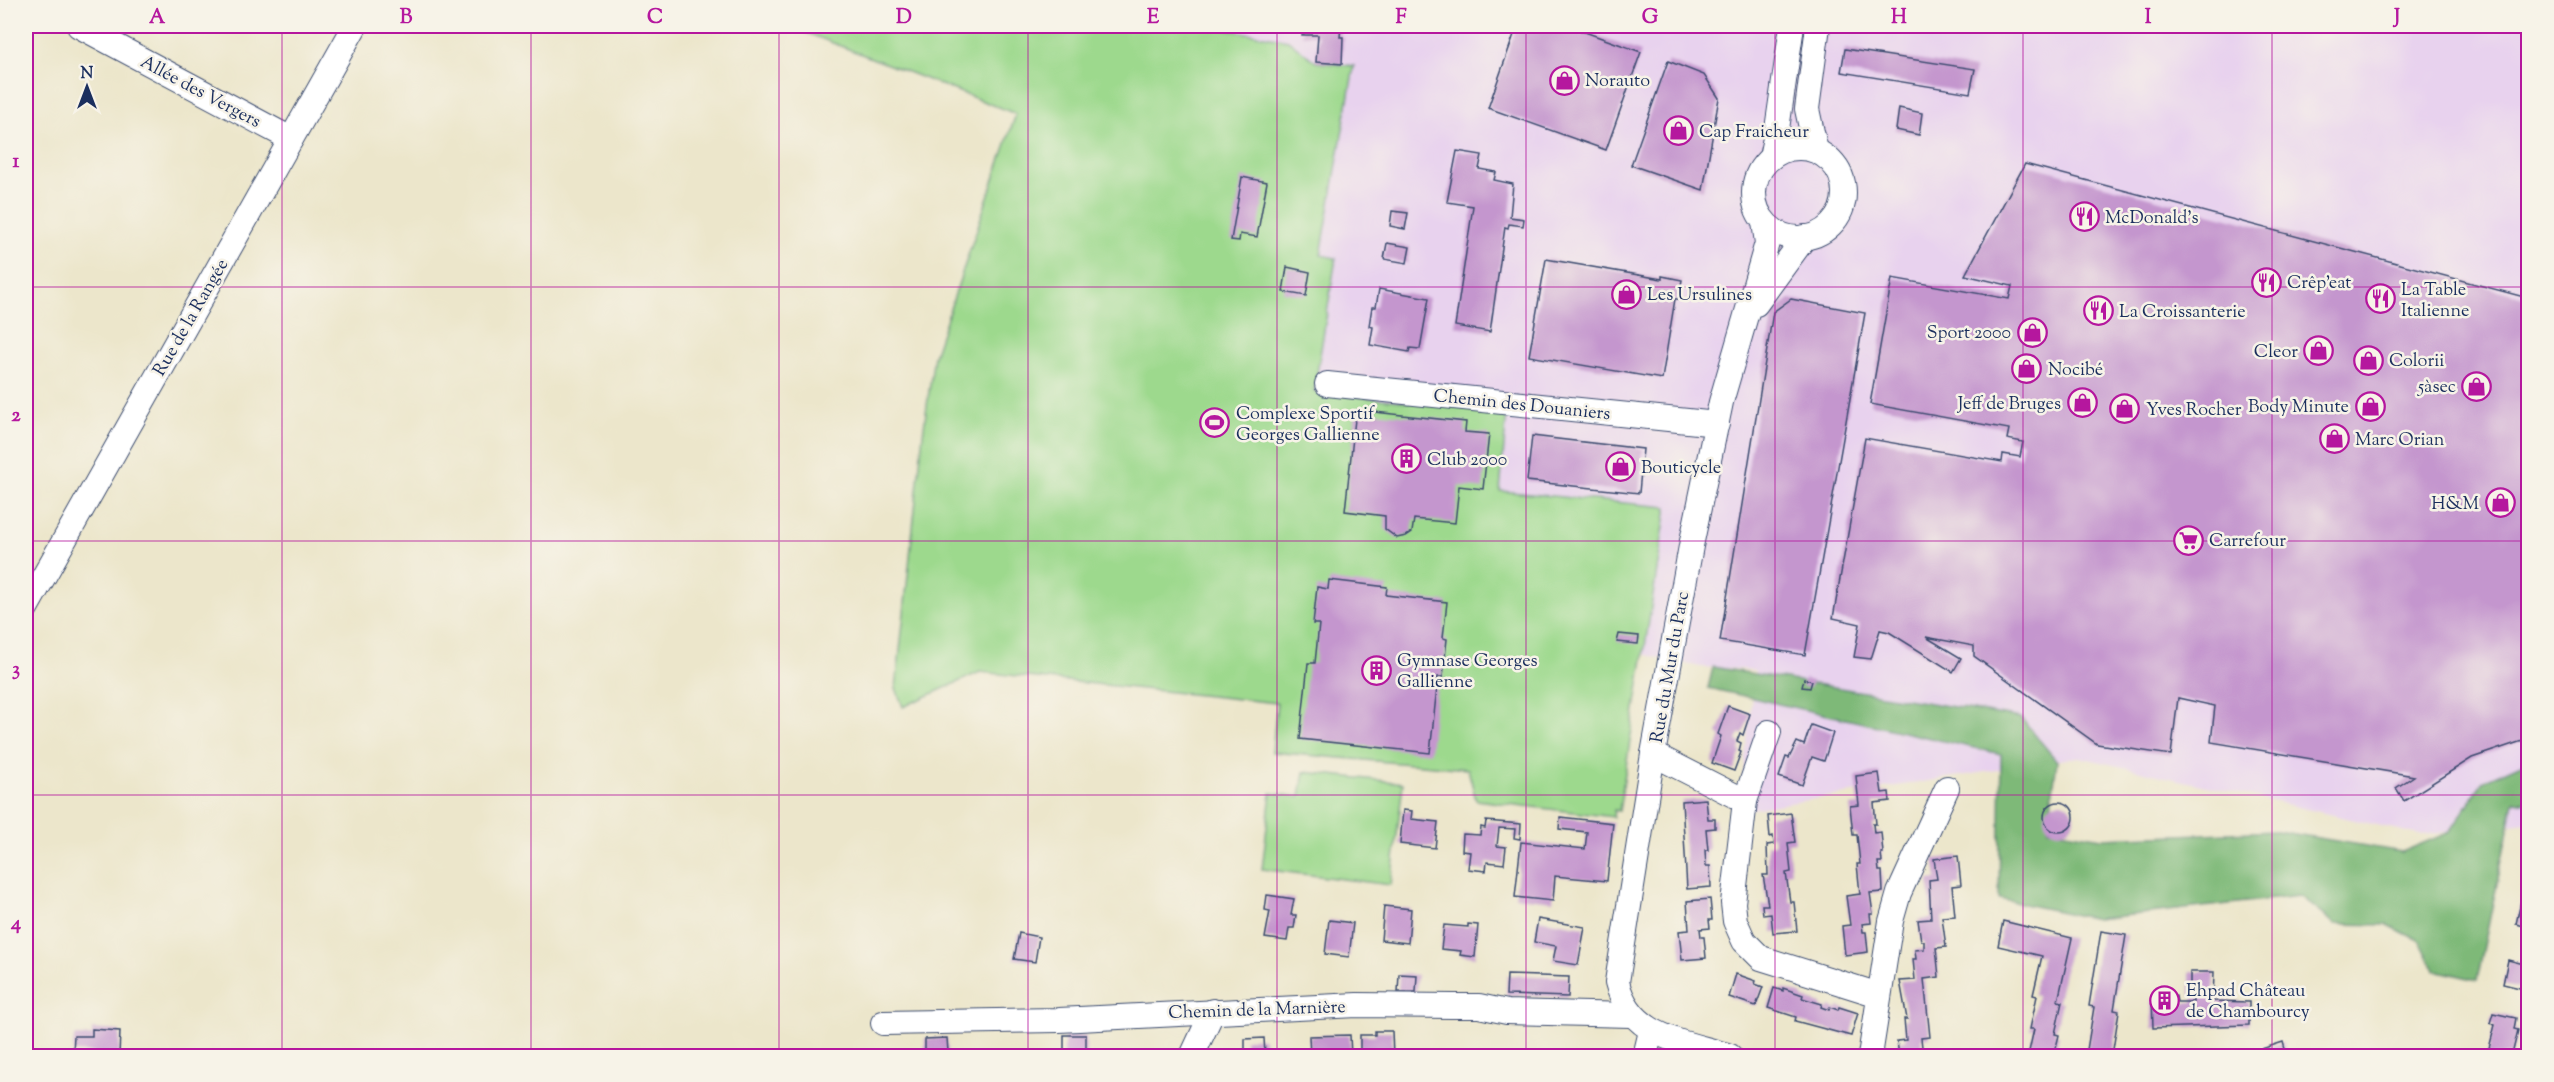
<svg xmlns="http://www.w3.org/2000/svg" width="2554" height="1082" font-family="'Sorts Mill Goudy',serif">
  <rect width="100%" height="100%" fill="#f7f3e8"/>
  <filter id="ink" filterUnits="userSpaceOnUse"><feTurbulence type="fractalNoise" baseFrequency=".0167" numOctaves="2"/><feDisplacementMap in="SourceGraphic" scale="12" xChannelSelector="R" yChannelSelector="G"/><feConvolveMatrix kernelMatrix="1 2 1 2 8 2 1 2 1" color-interpolation-filters="sRGB"/></filter>
  <filter id="wash" filterUnits="userSpaceOnUse"><feTurbulence type="fractalNoise" baseFrequency=".008" numOctaves="4" result="noise"/><feDisplacementMap in="SourceGraphic" scale="24" xChannelSelector="R" yChannelSelector="G"/><feGaussianBlur stdDeviation="1.35" result="paint"/><feColorMatrix in="noise" values="0 0 0 0 0 0 0 0 0 0 0 0 0 0 0 0 0 1.4 0 .05"/><feComposite in="paint" operator="in"/></filter>
  <g filter="url(#wash)">
    <rect width="100%" height="100%" fill="#ece6cb"/>
    <!-- built -->
    <polygon fill="#e8d2ee" points="1206,26 2528,26 2528,823 2420,835 2079,757 1739,811 1755,670 1700,667 1642,654 1667,507 1500,491 1507,412 1314,392 1335,258 1321,255 1353,75 1316,62 1288,40"/>
    <!-- green -->
    <g fill="#9dd98d" stroke="#5c8476" stroke-width="1.5">
      <polygon points="789,26 1206,26 1288,40 1316,62 1354,66 1321,255 1336,258 1314,392 1507,412 1500,491 1667,507 1619,811 1614,810 1613,817 1476,800 1468,769 1272,752 1277,703 980,672 903,707 896,688 923,434 934,356 1016,114"/>
      <polygon points="1304,772 1403,783 1391,885 1262,869 1271,793 1300,797"/>
    </g>
    <!-- forest -->
    <polygon fill="#7eb978" stroke="#4c746b" stroke-width="1.5" points="1713,667 2021,718 2057,761 2048,829 2102,838 2277,831 2402,852 2450,832 2483,781 2528,761 2528,803 2514,801 2477,980 2435,970 2420,941 2388,925 2335,924 2300,896 2096,919 1999,899 2001,754 1708,688"/>
    <g id="blocks">
      <!-- building -->
      <g fill="#c496ce">
        <polygon points="1303,26 1341,26 1340,37 1343,37 1342,64 1316,62 1318,35 1302,35"/>
        <polygon points="1517,26 1568,26 1641,52 1606,150 1488,108"/>
        <polygon points="1845,49 1975,69 1970,93 1841,72"/>
        <polygon points="1668,61 1704,75 1719,98 1703,190 1631,165"/>
        <polygon points="1899,108 1922,113 1919,135 1896,130"/>
        <polygon points="1457,151 1482,155 1479,169 1496,172 1494,180 1513,184 1510,217 1524,219 1523,226 1509,224 1508,228 1505,227 1490,332 1455,326 1473,206 1447,202"/>
        <polygon points="2025,164 2528,298 2528,739 2472,758 2404,801 2396,788 2414,776 2211,742 2215,706 2178,698 2171,755 2097,744 1974,656 1974,646 1926,637 1961,658 1953,672 1889,632 1880,630 1871,659 1854,657 1860,624 1833,618 1865,438 2002,462 2003,454 2020,457 2023,442 2007,439 2009,429 1870,404 1892,278 2009,299 2012,286 1965,275"/>
        <polygon points="1242,177 1267,182 1257,237 1240,234 1239,241 1231,240"/>
        <polygon points="1392,211 1408,213 1405,229 1390,226"/>
        <polygon points="1387,243 1410,247 1407,263 1384,259"/>
        <polygon points="1546,259 1662,279 1662,276 1682,280 1678,299 1675,299 1662,379 1529,356"/>
        <polygon points="1287,267 1310,272 1306,296 1283,292"/>
        <polygon points="1379,289 1429,298 1420,349 1410,348 1409,352 1370,345 1373,327 1369,326 1372,307 1376,307"/>
        <polygon points="1791,299 1865,313 1805,655 1720,641 1773,312"/>
        <polygon points="1356,410 1466,422 1465,432 1489,434 1483,489 1459,486 1455,523 1414,519 1412,532 1406,536 1397,538 1385,529 1385,516 1345,511"/>
        <polygon points="1532,436 1643,449 1639,493 1527,481"/>
        <polygon points="1329,580 1387,587 1386,595 1447,602 1443,638 1447,639 1443,677 1438,677 1430,753 1300,739 1308,663 1315,663 1319,624 1313,624 1317,587 1328,589"/>
        <polygon points="1619,634 1639,636 1638,644 1617,642"/>
        <polygon points="1804,679 1812,681 1810,688 1802,687"/>
        <polygon points="1728,706 1750,714 1743,735 1740,733 1737,741 1741,743 1739,751 1741,752 1734,771 1712,763 1721,736 1718,734"/>
        <polygon points="1811,725 1833,733 1824,761 1812,757 1802,785 1779,777 1786,757 1789,758 1797,742 1804,745"/>
        <polygon points="1879,773 1882,793 1889,792 1890,801 1874,803 1876,824 1873,824 1874,833 1881,832 1883,853 1881,853 1882,862 1878,862 1879,871 1882,871 1883,892 1870,893 1873,914 1870,914 1871,923 1862,924 1863,932 1866,932 1868,952 1845,955 1842,926 1850,925 1846,896 1860,894 1857,864 1860,864 1857,835 1853,835 1850,806 1859,805 1856,776"/>
        <polygon points="1706,799 1708,819 1715,819 1715,828 1706,829 1708,850 1705,850 1706,866 1710,866 1711,887 1687,889 1682,801"/>
        <circle cx="2059" cy="817" r="15"/>
        <polygon points="1403,810 1412,811 1411,819 1438,822 1435,848 1400,844"/>
        <polygon points="1791,813 1795,842 1788,843 1791,872 1786,873 1790,902 1794,902 1797,931 1773,933 1771,914 1763,915 1762,905 1768,905 1763,875 1768,875 1767,845 1774,844 1773,836 1770,837 1768,816"/>
        <polygon points="1560,817 1613,823 1607,881 1555,876 1553,901 1515,897 1521,842 1585,849 1587,832 1559,829"/>
        <polygon points="1486,821 1521,824 1520,839 1514,838 1515,829 1499,828 1497,846 1506,847 1504,864 1487,862 1486,871 1468,869 1470,852 1462,851 1463,834 1480,835 1481,827 1485,828"/>
        <polygon points="1958,856 1961,885 1952,886 1955,916 1942,917 1946,947 1936,948 1939,977 1924,979 1930,1037 1921,1038 1923,1056 1899,1056 1897,1041 1906,1040 1904,1019 1907,1019 1900,981 1915,980 1913,959 1916,959 1915,950 1924,949 1924,941 1921,941 1918,920 1931,919 1929,880 1937,879 1934,859"/>
        <polygon points="2524,887 2528,888 2528,927 2516,924"/>
        <polygon points="1267,895 1294,899 1291,915 1296,915 1294,928 1289,928 1287,941 1265,938 1270,911 1265,910"/>
        <polygon points="1710,899 1712,920 1709,920 1710,928 1700,929 1701,937 1704,937 1706,958 1682,960 1679,931 1689,930 1687,901"/>
        <polygon points="1384,906 1411,909 1408,943 1381,940"/>
        <polygon points="1538,919 1585,927 1578,965 1553,961 1556,946 1534,942"/>
        <polygon points="1329,920 1353,923 1349,957 1325,954"/>
        <polygon points="2003,921 2072,938 2058,1001 2062,1002 2055,1034 2059,1035 2054,1056 2028,1056 2034,1029 2030,1029 2037,996 2033,995 2042,956 1998,946"/>
        <polygon points="1468,924 1478,925 1475,957 1460,955 1461,951 1441,949 1444,925 1468,927"/>
        <polygon points="2101,931 2126,935 2114,1010 2119,1011 2112,1056 2086,1056 2094,1007 2089,1006"/>
        <polygon points="1019,933 1039,937 1035,962 1014,959"/>
        <polygon points="2508,960 2528,965 2528,990 2503,984"/>
        <polygon points="2190,972 2214,972 2213,1001 2249,1002 2249,1025 2153,1028 2152,997 2163,997 2171,993 2176,996 2177,1002 2193,1002 2193,996 2190,996"/>
        <polygon points="1399,974 1417,975 1416,992 1398,992"/>
        <polygon points="1736,974 1756,981 1755,984 1763,987 1756,1006 1729,997"/>
        <polygon points="1507,975 1569,977 1568,997 1506,995"/>
        <polygon points="1774,988 1783,991 1783,988 1803,995 1802,998 1822,1004 1821,1007 1829,1010 1830,1007 1838,1010 1839,1007 1858,1013 1851,1036 1795,1021 1796,1017 1768,1008"/>
        <polygon points="2493,1013 2516,1018 2514,1029 2518,1030 2512,1055 2487,1056 2495,1025 2490,1023"/>
        <polygon points="92,1029 120,1031 119,1056 94,1056 94,1053 73,1052 74,1036 92,1036"/>
        <polygon points="1375,1031 1392,1031 1393,1056 1360,1055 1360,1035 1375,1035"/>
        <rect x="1064" y="1035" width="22" height="21"/>
        <polygon points="1350,1035 1351,1056 1310,1056 1309,1036"/>
        <polygon points="947,1038 948,1052 925,1053 925,1039"/>
        <polygon points="1264,1038 1265,1054 1268,1054 1268,1056 1241,1056 1240,1051 1245,1051 1245,1039"/>
        <polygon points="2283,1042 2287,1056 2243,1056 2243,1055"/>
        <polygon points="2404,1050 2403,1056 2394,1056 2395,1052"/>
      </g>
    </g>
  </g>
  <g filter="url(#ink)">
    <use href="#blocks" fill-opacity="0" stroke="#3a4a6e" stroke-width="1.5"/>
    <g fill="none" stroke-linecap="round" stroke-linejoin="round">
      <defs>
        <g id="minor">
          <polyline points="79,26 291,139"/>
          <circle cx="1799" cy="193" r="45"/>
          <polyline points="1816,151 1807,109 1818,26"/>
          <polyline points="1771,157 1777,129 1792,26"/>
          <polyline points="1756,304 1805,237"/>
          <polyline points="1327,384 1717,424"/>
          <polyline points="26,608 355,26"/>
          <polyline points="1769,732 1745,801 1733,903 1735,921 1744,941 1761,958 1879,995"/>
          <polyline points="1653,754 1745,801"/>
          <polyline points="883,1023 1059,1020 1357,1005 1453,1006 1479,1006 1507,1012 1631,1015"/>
          <polyline points="1192,1056 1213,1011"/>
          <polyline points="1645,1056 1651,1031"/>
          <path d="M 1730,1056 C 1683,1041 1630,1038 1617,982 L 1653,754 L 1691,546 L 1721,402 L 1767,243 L 1764,222"/>
          <polyline points="1870,1056 1891,921 1899,893 1947,788"/>
        </g>
      </defs>
      <!-- minor casing -->
      <use href="#minor" stroke="#3a4a6e" stroke-width="26"/>
      <!-- minor -->
      <use href="#minor" stroke="#fff" stroke-width="24"/>
    </g>
  </g>
  <!-- grid -->
  <path fill="none" stroke="#b5179e" stroke-width="1.5" stroke-opacity="0.55" d="M 282,26 L 282,1056M 531,26 L 531,1056M 779,26 L 779,1056M 1028,26 L 1028,1056M 1277,26 L 1277,1056M 1526,26 L 1526,1056M 1775,26 L 1775,1056M 2023,26 L 2023,1056M 2272,26 L 2272,1056M 26,287 L 2528,287M 26,541 L 2528,541M 26,795 L 2528,795"/>
  <!-- icons -->
  <defs>
    <symbol id="shop-ring" viewBox="-11 -11 22 22"><circle r="9.5" fill="#f7f3e8" stroke="#b5179e" stroke-width="1.5"/><path d="M-5-2.5h2.3a2.7 3.5 0 0 1 5.4 0H5L5.5 6h-11ZM-1.5-2.5h3a1.5 2.3 0 0 0-3 0Z" fill="#b5179e"/></symbol>
    <symbol id="restaurant-ring" viewBox="-11 -11 22 22"><circle r="9.5" fill="#f7f3e8" stroke="#b5179e" stroke-width="1.5"/><path d="M-5-6h1v4h1v-4h1v4h1v-4h1v5L-1.5 .5V6h-2V.5L-5-1ZM5-6V6H3V1.5H1.5Q1.5-4 5-6Z" fill="#b5179e"/></symbol>
    <symbol id="stadium-ring" viewBox="-11 -11 22 22"><circle r="9.5" fill="#f7f3e8" stroke="#b5179e" stroke-width="1.5"/><path d="M0-5a6.5 5 0 1 0 0 10a6.5 5 0 1 0 0-10ZM-3.5-1.8h7v3.6h-7Z" fill="#b5179e"/></symbol>
    <symbol id="building-ring" viewBox="-11 -11 22 22"><circle r="9.5" fill="#f7f3e8" stroke="#b5179e" stroke-width="1.5"/><path d="M-4-6H4V6H1V3H-1V6H-4ZM-2.5-4.3h1.7v1.8h-1.7ZM.8-4.3h1.7v1.8H.8ZM-2.5-1h1.7V.8h-1.7ZM.8-1h1.7V.8H.8Z" fill="#b5179e"/></symbol>
    <symbol id="supermarket-ring" viewBox="-11 -11 22 22"><circle r="9.5" fill="#f7f3e8" stroke="#b5179e" stroke-width="1.5"/><path d="M-6-5.5h2.5l.6 2H6L4.5 2H-2.5L-4.4-4H-6ZM-1.5 3.2a1.3 1.3 0 1 0 .1 0ZM3 3.2a1.3 1.3 0 1 0 .1 0Z" fill="#b5179e"/></symbol>
  </defs>
  <g fill-rule="evenodd">
    <use href="#shop-ring" x="1548" y="64" width="33" height="33"/>
    <use href="#shop-ring" x="1662" y="114" width="33" height="33"/>
    <use href="#restaurant-ring" x="2068" y="200" width="33" height="33"/>
    <use href="#restaurant-ring" x="2250" y="266" width="33" height="33"/>
    <use href="#shop-ring" x="1610" y="278" width="33" height="33"/>
    <use href="#restaurant-ring" x="2364" y="282" width="33" height="33"/>
    <use href="#restaurant-ring" x="2082" y="294" width="33" height="33"/>
    <use href="#shop-ring" x="2016" y="316" width="33" height="33"/>
    <use href="#shop-ring" x="2302" y="334" width="33" height="33"/>
    <use href="#shop-ring" x="2352" y="344" width="33" height="33"/>
    <use href="#shop-ring" x="2010" y="352" width="33" height="33"/>
    <use href="#shop-ring" x="2460" y="370" width="33" height="33"/>
    <use href="#shop-ring" x="2066" y="386" width="33" height="33"/>
    <use href="#shop-ring" x="2354" y="390" width="33" height="33"/>
    <use href="#shop-ring" x="2108" y="392" width="33" height="33"/>
    <use href="#stadium-ring" x="1198" y="406" width="33" height="33"/>
    <use href="#shop-ring" x="2318" y="422" width="33" height="33"/>
    <use href="#building-ring" x="1390" y="442" width="33" height="33"/>
    <use href="#shop-ring" x="1604" y="450" width="33" height="33"/>
    <use href="#shop-ring" x="2484" y="486" width="33" height="33"/>
    <use href="#supermarket-ring" x="2172" y="524" width="33" height="33"/>
    <use href="#building-ring" x="1360" y="654" width="33" height="33"/>
    <use href="#building-ring" x="2148" y="984" width="33" height="33"/>
  </g>
  <g text-anchor="middle" stroke-width="5" stroke-linejoin="round" paint-order="stroke">
    <!-- poi labels -->
    <g font-size="18" fill="#1b2f5e" stroke="#f7f3e8" text-anchor="start">
      <text x="1585" y="86">Norauto</text>
      <text x="1699" y="137">Cap Fraicheur</text>
      <text x="2105" y="223">McDonald's</text>
      <text x="2287" y="288">Crêp'eat</text>
      <text x="2401" y="295">La Table<tspan x="2401" dy="21">Italienne</tspan></text>
      <text x="1647" y="300">Les Ursulines</text>
      <text x="2119" y="317">La Croissanterie</text>
      <text x="2011" y="338" text-anchor="end">Sport 2000</text>
      <text x="2298" y="357" text-anchor="end">Cleor</text>
      <text x="2389" y="366">Colorii</text>
      <text x="2048" y="375">Nocibé</text>
      <text x="2456" y="392" text-anchor="end">5àsec</text>
      <text x="2061" y="409" text-anchor="end">Jeff de Bruges</text>
      <text x="2349" y="412" text-anchor="end">Body Minute</text>
      <text x="2146" y="415">Yves Rocher</text>
      <text x="1236" y="419">Complexe Sportif<tspan x="1236" dy="21">Georges Gallienne</tspan></text>
      <text x="2355" y="445">Marc Orian</text>
      <text x="1427" y="465">Club 2000</text>
      <text x="1641" y="473">Bouticycle</text>
      <text x="2479" y="509" text-anchor="end">H&amp;M</text>
      <text x="2209" y="546">Carrefour</text>
      <text x="1397" y="666">Gymnase Georges<tspan x="1397" dy="21">Gallienne</tspan></text>
      <text x="2186" y="996">Ehpad Château<tspan x="2186" dy="21">de Chambourcy</tspan></text>
    </g>
    <!-- street labels -->
    <g font-size="18" fill="#1b2f5e" stroke="#f7f3e8">
      <text transform="translate(201 91) rotate(28)" y="6">Allée des Vergers</text>
      <text transform="translate(190 317) rotate(-60)" y="6">Rue de la Rangée</text>
      <text transform="translate(1522 404) rotate(6)" y="6">Chemin des Douaniers</text>
      <text transform="translate(1669 667) rotate(-80)" y="6">Rue du Mur du Parc</text>
      <text transform="translate(1257 1009) rotate(-2)" y="6">Chemin de la Marnière</text>
    </g>
  </g>
  <!-- margin -->
  <rect width="2554" height="1082" fill="none" stroke="#f7f3e8" stroke-width="66"/>
  <!-- north arrow -->
  <g transform="translate(87 87)" stroke="#f7f3e8" stroke-width="4.5" paint-order="stroke">
  <path d="M0-4.5L10 22L0 15L-10 22Z" fill="#1b2f5e"/>
  <text y="-9" font-size="16" font-weight="bold" text-anchor="middle" fill="#1b2f5e">N</text>
  </g>
  <rect x="33" y="33" width="2488" height="1016" fill="none" stroke="#b5179e" stroke-width="2"/>
  <g font-size="20" text-anchor="middle" font-weight="bold" fill="#b5179e">
    <text x="157" y="23">A</text>
    <text x="406" y="23">B</text>
    <text x="655" y="23">C</text>
    <text x="904" y="23">D</text>
    <text x="1153" y="23">E</text>
    <text x="1401" y="23">F</text>
    <text x="1650" y="23">G</text>
    <text x="1899" y="23">H</text>
    <text x="2148" y="23">I</text>
    <text x="2397" y="23">J</text>
    <text x="16" y="167">1</text>
    <text x="16" y="421">2</text>
    <text x="16" y="675">3</text>
    <text x="16" y="929">4</text>
  </g>
</svg>
